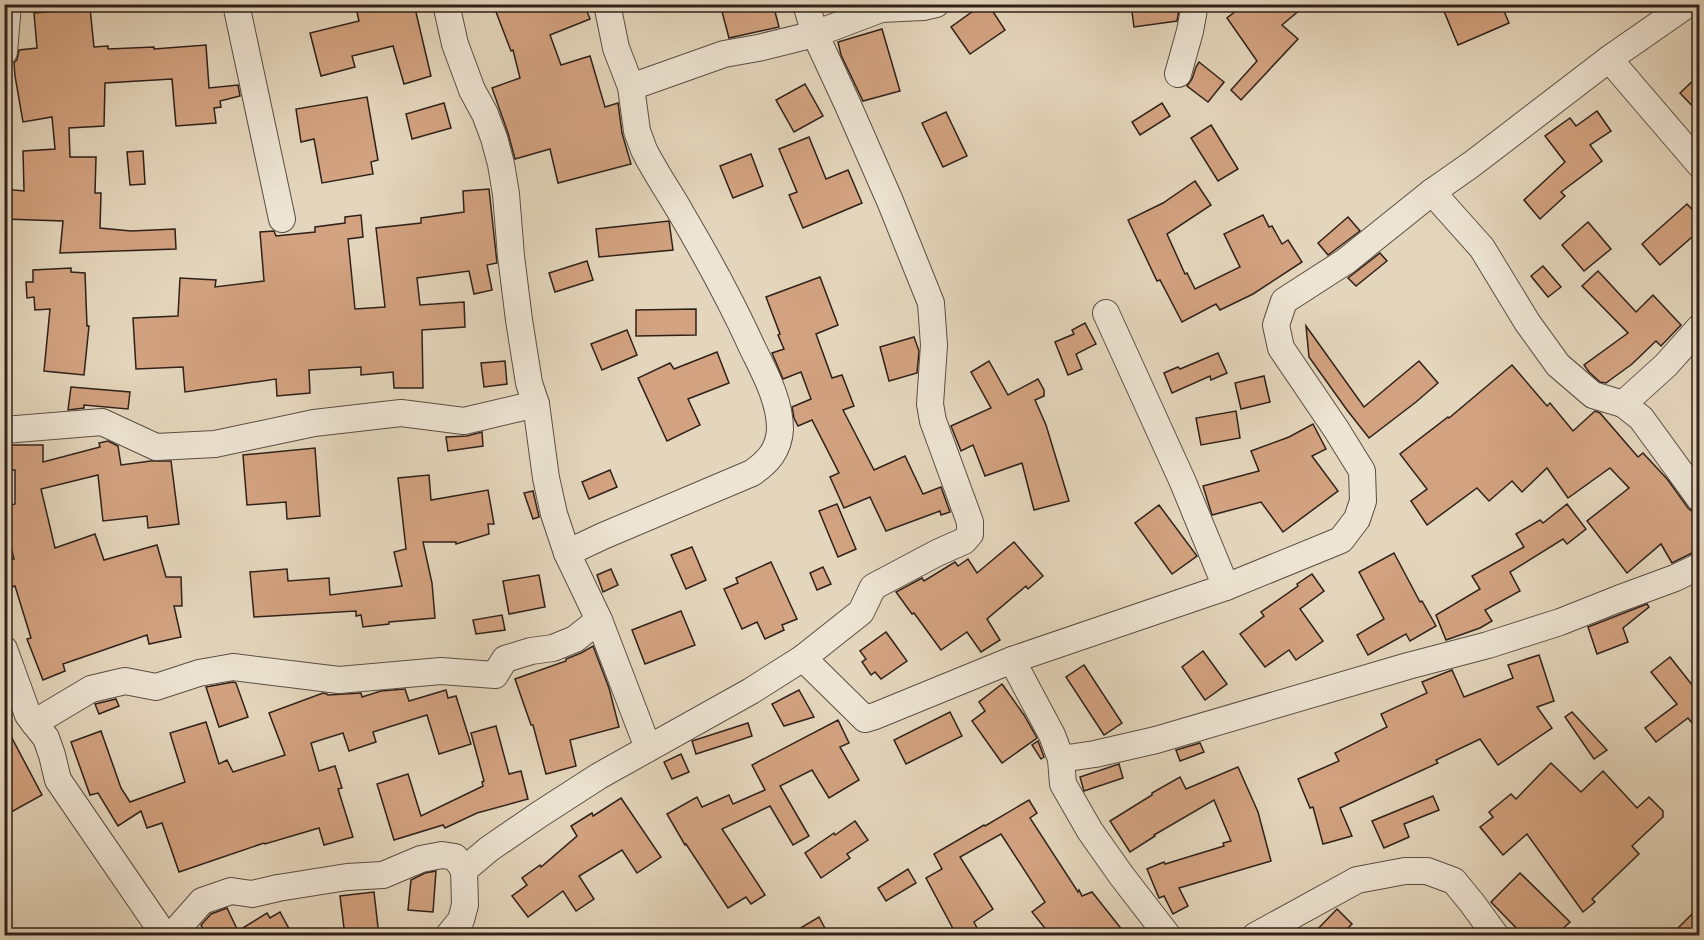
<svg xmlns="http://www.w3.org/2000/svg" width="1704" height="940" font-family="'IM FELL DW Pica',serif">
  <rect width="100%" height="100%" fill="#e4d6bc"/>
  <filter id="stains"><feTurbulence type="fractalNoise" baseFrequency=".00333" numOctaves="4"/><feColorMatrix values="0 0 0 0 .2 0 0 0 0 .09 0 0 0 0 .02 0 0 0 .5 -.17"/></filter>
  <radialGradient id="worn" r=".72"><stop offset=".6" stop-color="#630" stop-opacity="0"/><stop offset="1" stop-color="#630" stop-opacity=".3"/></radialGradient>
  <!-- building -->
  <g fill="#d3a280" stroke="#2f211a" stroke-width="1.5">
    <polygon points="355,4 414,4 431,76 404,84 393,46 352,56 355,67 321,76 310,33 359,21"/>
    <polygon points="493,4 584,4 590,19 550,35 561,65 590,56 605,107 618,103 622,133 631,164 558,183 550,149 515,159 508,133 492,88 520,78 513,50 511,51"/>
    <polygon points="720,4 773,4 779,27 729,38"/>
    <polygon points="983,4 988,4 1005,30 970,54 951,27"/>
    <polygon points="1131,4 1180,4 1177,21 1134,27"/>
    <polygon points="1245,4 1307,4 1282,25 1298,39 1241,100 1231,90 1257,61 1227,18"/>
    <polygon points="1441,4 1501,4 1509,23 1458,45"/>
    <polygon points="90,8 94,47 108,46 108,49 154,47 154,49 206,45 209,88 238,85 240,96 220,101 221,107 214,108 216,123 176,126 172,79 105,83 104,126 69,128 70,157 96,157 95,193 101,193 100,228 131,231 175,229 176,249 60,253 63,221 4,219 4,189 24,191 23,151 55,149 52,117 23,122 15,76 14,63 17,60 19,50 37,48 34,13"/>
    <polygon points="882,29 900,91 863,101 841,55 838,42"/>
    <polygon points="1199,62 1224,82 1208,102 1187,86 1192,79 1196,67"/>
    <polygon points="1700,74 1700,114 1680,93"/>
    <polygon points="805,84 823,116 794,132 776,100"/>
    <polygon points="367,97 378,160 371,162 373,174 322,183 314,139 301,142 296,109"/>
    <polygon points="444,103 451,128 412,139 406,114"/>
    <polygon points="1162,103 1170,116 1140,135 1132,122"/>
    <polygon points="1597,111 1611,131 1590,145 1602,161 1561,192 1565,196 1540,219 1524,200 1565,162 1545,136 1570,118 1576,126"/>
    <polygon points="946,112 967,156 943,167 922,123"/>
    <polygon points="1211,125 1238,169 1218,181 1191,138"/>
    <polygon points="809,137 826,179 848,170 862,203 803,228 789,195 797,192 779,149"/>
    <polygon points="143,151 145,184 130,185 127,152"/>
    <polygon points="751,154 763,186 733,198 720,166"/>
    <polygon points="1195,181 1211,205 1167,234 1185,274 1187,273 1195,289 1240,267 1224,234 1263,215 1269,227 1272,226 1282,244 1288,240 1302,262 1253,294 1220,310 1216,304 1182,322 1160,280 1157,281 1128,220 1163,203"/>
    <polygon points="489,189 497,263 487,265 492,290 474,294 469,271 417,278 420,305 464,302 465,327 422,330 423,388 394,388 393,372 361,375 361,367 309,370 310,393 277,396 276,379 185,392 183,367 136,369 133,318 178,316 180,278 216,280 215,287 264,281 260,232 274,231 276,236 315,232 315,227 345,223 345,217 361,215 363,237 348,239 355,309 385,307 376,228 421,223 421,218 464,212 463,191"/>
    <polygon points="1687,204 1700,218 1700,230 1660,265 1642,244"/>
    <polygon points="1348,217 1360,231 1328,255 1318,243"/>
    <polygon points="669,221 673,250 599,257 596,229"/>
    <polygon points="1588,222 1611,249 1584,271 1562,245"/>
    <polygon points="1380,253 1387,261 1356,286 1348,278"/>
    <polygon points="587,261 593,280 555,292 549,273"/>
    <polygon points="1543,266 1561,287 1548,297 1531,276"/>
    <polygon points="71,268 71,272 85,273 87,326 89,326 84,375 44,371 50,309 35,310 34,297 27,298 26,282 33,282 33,270"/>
    <polygon points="1598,271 1636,312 1653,295 1681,325 1661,346 1656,341 1632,364 1606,383 1600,382 1589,372 1584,365 1628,333 1582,286"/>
    <polygon points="820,277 838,325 816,334 832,378 842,375 854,406 843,410 874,470 905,456 923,494 941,487 950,512 941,515 940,511 886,531 870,497 844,508 830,477 839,473 812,420 798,426 794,418 792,407 811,399 801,372 783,379 772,353 784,349 778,335 780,334 766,297"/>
    <polygon points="696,309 696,335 636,336 636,310"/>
    <polygon points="1085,323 1096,344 1076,354 1082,369 1068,375 1055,342 1074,334 1072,330"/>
    <polygon points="1306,326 1364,407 1419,361 1438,383 1416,402 1369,438 1347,410 1309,357"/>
    <polygon points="627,330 637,355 602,370 591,344"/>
    <polygon points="914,337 919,351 917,373 889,381 880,347"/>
    <polygon points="717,352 729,383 688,399 700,425 667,441 638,378 670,363 674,369"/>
    <polygon points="1218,353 1227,373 1211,380 1210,376 1172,393 1164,373 1178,367 1180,369"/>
    <polygon points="505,361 507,384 484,387 481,363"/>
    <polygon points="989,361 1008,395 1038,379 1044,390 1044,396 1035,400 1046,425 1069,501 1034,510 1022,463 985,476 973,445 961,451 951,426 991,408 971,372"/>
    <polygon points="1512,365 1547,406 1550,403 1573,431 1595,411 1600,413 1638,457 1643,453 1668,480 1688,508 1693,512 1700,514 1700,551 1694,552 1672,563 1661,544 1627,573 1587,521 1629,488 1610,468 1568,498 1547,468 1522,492 1512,481 1489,501 1477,488 1427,525 1411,501 1427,489 1400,454 1448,417 1449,418"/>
    <polygon points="1264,376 1270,402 1241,409 1235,383"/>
    <polygon points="71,387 130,392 128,409 84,405 84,408 68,410"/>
    <polygon points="1236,411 1240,438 1201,445 1196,418"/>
    <polygon points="1313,424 1326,449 1312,456 1338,491 1283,532 1261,502 1212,515 1203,486 1259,471 1251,451 1289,437"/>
    <polygon points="482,432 483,446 448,451 446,437 467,436"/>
    <polygon points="108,441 118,446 121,465 151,461 171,461 179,524 148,528 147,516 103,521 98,475 41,489 55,548 95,534 104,560 157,545 166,577 181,577 182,606 174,606 181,637 149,644 147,635 63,664 65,671 43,680 27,639 31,638 15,586 12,587 5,561 14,559 4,520 4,507 15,504 15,470 8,470 8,445 43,445 43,462 100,447 99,443"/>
    <polygon points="315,448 320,516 287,519 286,502 247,505 243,455"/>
    <polygon points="610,470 617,487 589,499 582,482"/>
    <polygon points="429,475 431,500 488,490 494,524 488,524 489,534 456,544 456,542 423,542 432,583 435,618 389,622 389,624 363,627 361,615 356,616 356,611 254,617 250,572 287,569 288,581 329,578 330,595 402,586 394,552 406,549 398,478"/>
    <polygon points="533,491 539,517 533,519 524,493"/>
    <polygon points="837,504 856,549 838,557 819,511"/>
    <polygon points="1567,504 1586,529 1567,544 1563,539 1510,572 1520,591 1485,610 1492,621 1480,628 1446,640 1436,615 1480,589 1472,576 1524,547 1516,534 1540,520 1543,523"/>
    <polygon points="1159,505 1197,556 1172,574 1135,523"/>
    <polygon points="1014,542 1043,576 1028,589 1026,586 987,619 1000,640 981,652 967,632 941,650 914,613 912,614 896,592 922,578 924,581 955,562 958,566 968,559 977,573"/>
    <polygon points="692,547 706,580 686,589 671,555"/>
    <polygon points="1394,553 1420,602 1422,601 1436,626 1410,641 1406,634 1368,655 1357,635 1384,619 1359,572"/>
    <polygon points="771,562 797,619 782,625 784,630 765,639 757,622 742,629 724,589 738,583 736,578"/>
    <polygon points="823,567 831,584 817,590 810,573"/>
    <polygon points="611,569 618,585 603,592 597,575"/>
    <polygon points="1312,574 1324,591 1300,609 1323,641 1296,660 1289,650 1265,667 1240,634 1264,616 1261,612 1298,586 1297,584"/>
    <polygon points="539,575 545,607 509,614 503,581"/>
    <polygon points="1647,604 1649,607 1623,628 1628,642 1597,654 1588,627"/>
    <polygon points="681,611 695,645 645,664 632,630"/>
    <polygon points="502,615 505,630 476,634 473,620"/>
    <polygon points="886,632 907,661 881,679 875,672 871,675 862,662 866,659 860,651"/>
    <polygon points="593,646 609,688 619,727 570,740 576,766 546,774 533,725 531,725 515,679 566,661 566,659 581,653"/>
    <polygon points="1203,651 1227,684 1205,700 1182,667"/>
    <polygon points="1539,655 1554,701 1537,707 1552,728 1498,765 1480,739 1436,760 1438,763 1340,808 1352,836 1323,844 1313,807 1310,808 1298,779 1339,761 1335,753 1387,727 1381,714 1427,693 1422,682 1452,670 1464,697 1513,678 1508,665"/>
    <polygon points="1670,657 1700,695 1700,733 1688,718 1656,742 1645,728 1677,704 1651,672"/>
    <polygon points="1084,665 1122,723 1104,735 1066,677"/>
    <polygon points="233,682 236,683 248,717 219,727 206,687"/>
    <polygon points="1002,684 1024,715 1037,738 1002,763 972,721 985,711 979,702"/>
    <polygon points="405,689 409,701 446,690 448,698 456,696 471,744 439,754 427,715 373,732 376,742 349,751 343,733 311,743 319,771 335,766 342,788 338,789 353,837 324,845 319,828 265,844 264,843 179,872 162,823 147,828 141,811 118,826 98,793 90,795 71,742 101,731 121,788 130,802 185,782 170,733 206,722 219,764 227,760 233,772 285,755 269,713 323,693 327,694 328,695 361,693 362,697 381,691"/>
    <polygon points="799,690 814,717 784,726 772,704"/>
    <polygon points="116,699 119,706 99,714 95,704"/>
    <polygon points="950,712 962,736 906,764 894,740"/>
    <polygon points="1572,712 1607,750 1594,759 1565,717"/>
    <polygon points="838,720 849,743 840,747 859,780 829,798 812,770 780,786 809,836 793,845 770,806 722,829 765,895 751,904 746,897 728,908 686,844 685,845 667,814 697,797 702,807 729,795 733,804 765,790 752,765"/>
    <polygon points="4,723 42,795 4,816"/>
    <polygon points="748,723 752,736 696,754 692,741"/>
    <polygon points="496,726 509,774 521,771 528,799 477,813 445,828 443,825 394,840 377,784 408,774 421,816 483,786 482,782 484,781 471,733"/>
    <polygon points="1038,741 1044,757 1041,759 1032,745"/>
    <polygon points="1200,743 1204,752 1180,761 1176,750"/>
    <polygon points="681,754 689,772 672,779 664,762"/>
    <polygon points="1551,763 1581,792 1603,771 1637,808 1649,797 1663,811 1663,817 1632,846 1639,854 1592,899 1595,902 1583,912 1527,834 1503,855 1480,827 1493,817 1489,812 1511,794 1516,799"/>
    <polygon points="1119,764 1123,778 1084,791 1080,777"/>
    <polygon points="1238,767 1258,812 1271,861 1179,888 1188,906 1173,914 1164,896 1159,898 1147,869 1164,862 1165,864 1224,846 1223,843 1231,841 1214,800 1154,835 1155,836 1130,852 1110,821 1152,795 1152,793 1180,777 1186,789"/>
    <polygon points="1433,796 1439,810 1404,824 1409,837 1384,848 1372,821"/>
    <polygon points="621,798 661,857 637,873 622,850 579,876 594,899 576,911 563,891 528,917 512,896 527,885 522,878 540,865 541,867 577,836 571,826 592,813 593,816"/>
    <polygon points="1029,800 1037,813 1030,818 1078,892 1079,890 1082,896 1092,892 1127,936 1051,936 1032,912 1045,902 1001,834 960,857 993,909 974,922 981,936 957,936 926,878 942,869 934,854 984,825 985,826"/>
    <polygon points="855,821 868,840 847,854 850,858 821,878 805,853 834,833 835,835"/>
    <polygon points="908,869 916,883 886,901 878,888"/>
    <polygon points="436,871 433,912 408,910 411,880 425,873"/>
    <polygon points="1520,873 1570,922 1555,936 1524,936 1491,902"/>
    <polygon points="374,892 379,936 345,936 340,896"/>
    <polygon points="1700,906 1700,936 1670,936"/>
    <polygon points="227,908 238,931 267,913 270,918 280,912 293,936 207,936 201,925 211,914"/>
    <polygon points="1337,909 1352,924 1340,936 1311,936"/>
    <polygon points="819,917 829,936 787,936"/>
  </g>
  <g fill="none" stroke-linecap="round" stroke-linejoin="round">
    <defs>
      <g id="minor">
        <polyline points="236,4 282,219"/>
        <polyline points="446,4 455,44 472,90 485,114 494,138 501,164 506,194 511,256 519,320 529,383 536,404 546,478 554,514 567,553 599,620 648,748"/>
        <polyline points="4,52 8,4"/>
        <polyline points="1609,59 1700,165"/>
        <polyline points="1178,74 1190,31 1195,4"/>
        <polyline points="631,87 724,54 758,48 815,34 881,9 923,7 936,4"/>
        <polyline points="1432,192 1482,248 1527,322 1558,365 1593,395 1623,404 1641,418 1700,499"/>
        <polyline points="1106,313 1182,480 1226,587"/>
        <polyline points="1623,404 1666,365 1700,327"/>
        <polyline points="4,430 102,422 156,447 215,444 314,423 401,413 464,421 536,404"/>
        <path d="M 567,553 L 603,536 L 752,473 C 768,462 779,450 780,429 C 780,400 764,372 752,347 C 731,301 707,257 681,213 C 669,192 655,172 644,150 L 637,131 L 631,87 L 616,48 L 607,4"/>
        <polyline points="4,649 28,715 46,738 52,755 58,780 165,936"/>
        <polyline points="803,658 865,719 875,716 1012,660 1226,587 1341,540 1357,519 1363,501 1362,471 1336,429 1281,348 1276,325 1284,301 1346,261 1432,192 1472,164 1609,59 1688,4"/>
        <polyline points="1012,660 1052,735 1061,759 1063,784 1090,831 1121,875 1168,936"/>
        <polyline points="34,723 91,689 125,681 156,687 199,673 233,667 339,680 441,671 495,675 505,659 531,651 553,648 575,639 599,620"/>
        <polyline points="1061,759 1095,754 1156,740 1408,666 1488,645 1560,622 1618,599 1675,578 1700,566"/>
        <polyline points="464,870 489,849 540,814 599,776 751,691 803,658 861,612 873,587 937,553 964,541 970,534 970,522 933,421 930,404 934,345 931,303 890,201 847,103 815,34 806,4"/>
        <polyline points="171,936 202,901 231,891 252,894 278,888 347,877 383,875 421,859 442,855 455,857 464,870 465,905 461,920 448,936"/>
        <polyline points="1255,936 1357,880 1405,871 1427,871 1454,881 1472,903 1496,936"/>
      </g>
    </defs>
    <!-- minor casing -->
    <use href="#minor" stroke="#5c4e42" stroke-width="28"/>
    <!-- minor -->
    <use href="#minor" stroke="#ede4d3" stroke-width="26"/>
  </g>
  <!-- margin -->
  <rect width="1704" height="940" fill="none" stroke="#e4d6bc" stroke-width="24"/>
  <rect x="6" y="6" width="1692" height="928" fill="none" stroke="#2f211a" stroke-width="3"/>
  <rect x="12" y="12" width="1680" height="916" fill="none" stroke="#2f211a" stroke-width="1.5"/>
  <rect width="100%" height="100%" filter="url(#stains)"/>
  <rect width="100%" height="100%" fill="url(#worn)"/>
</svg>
